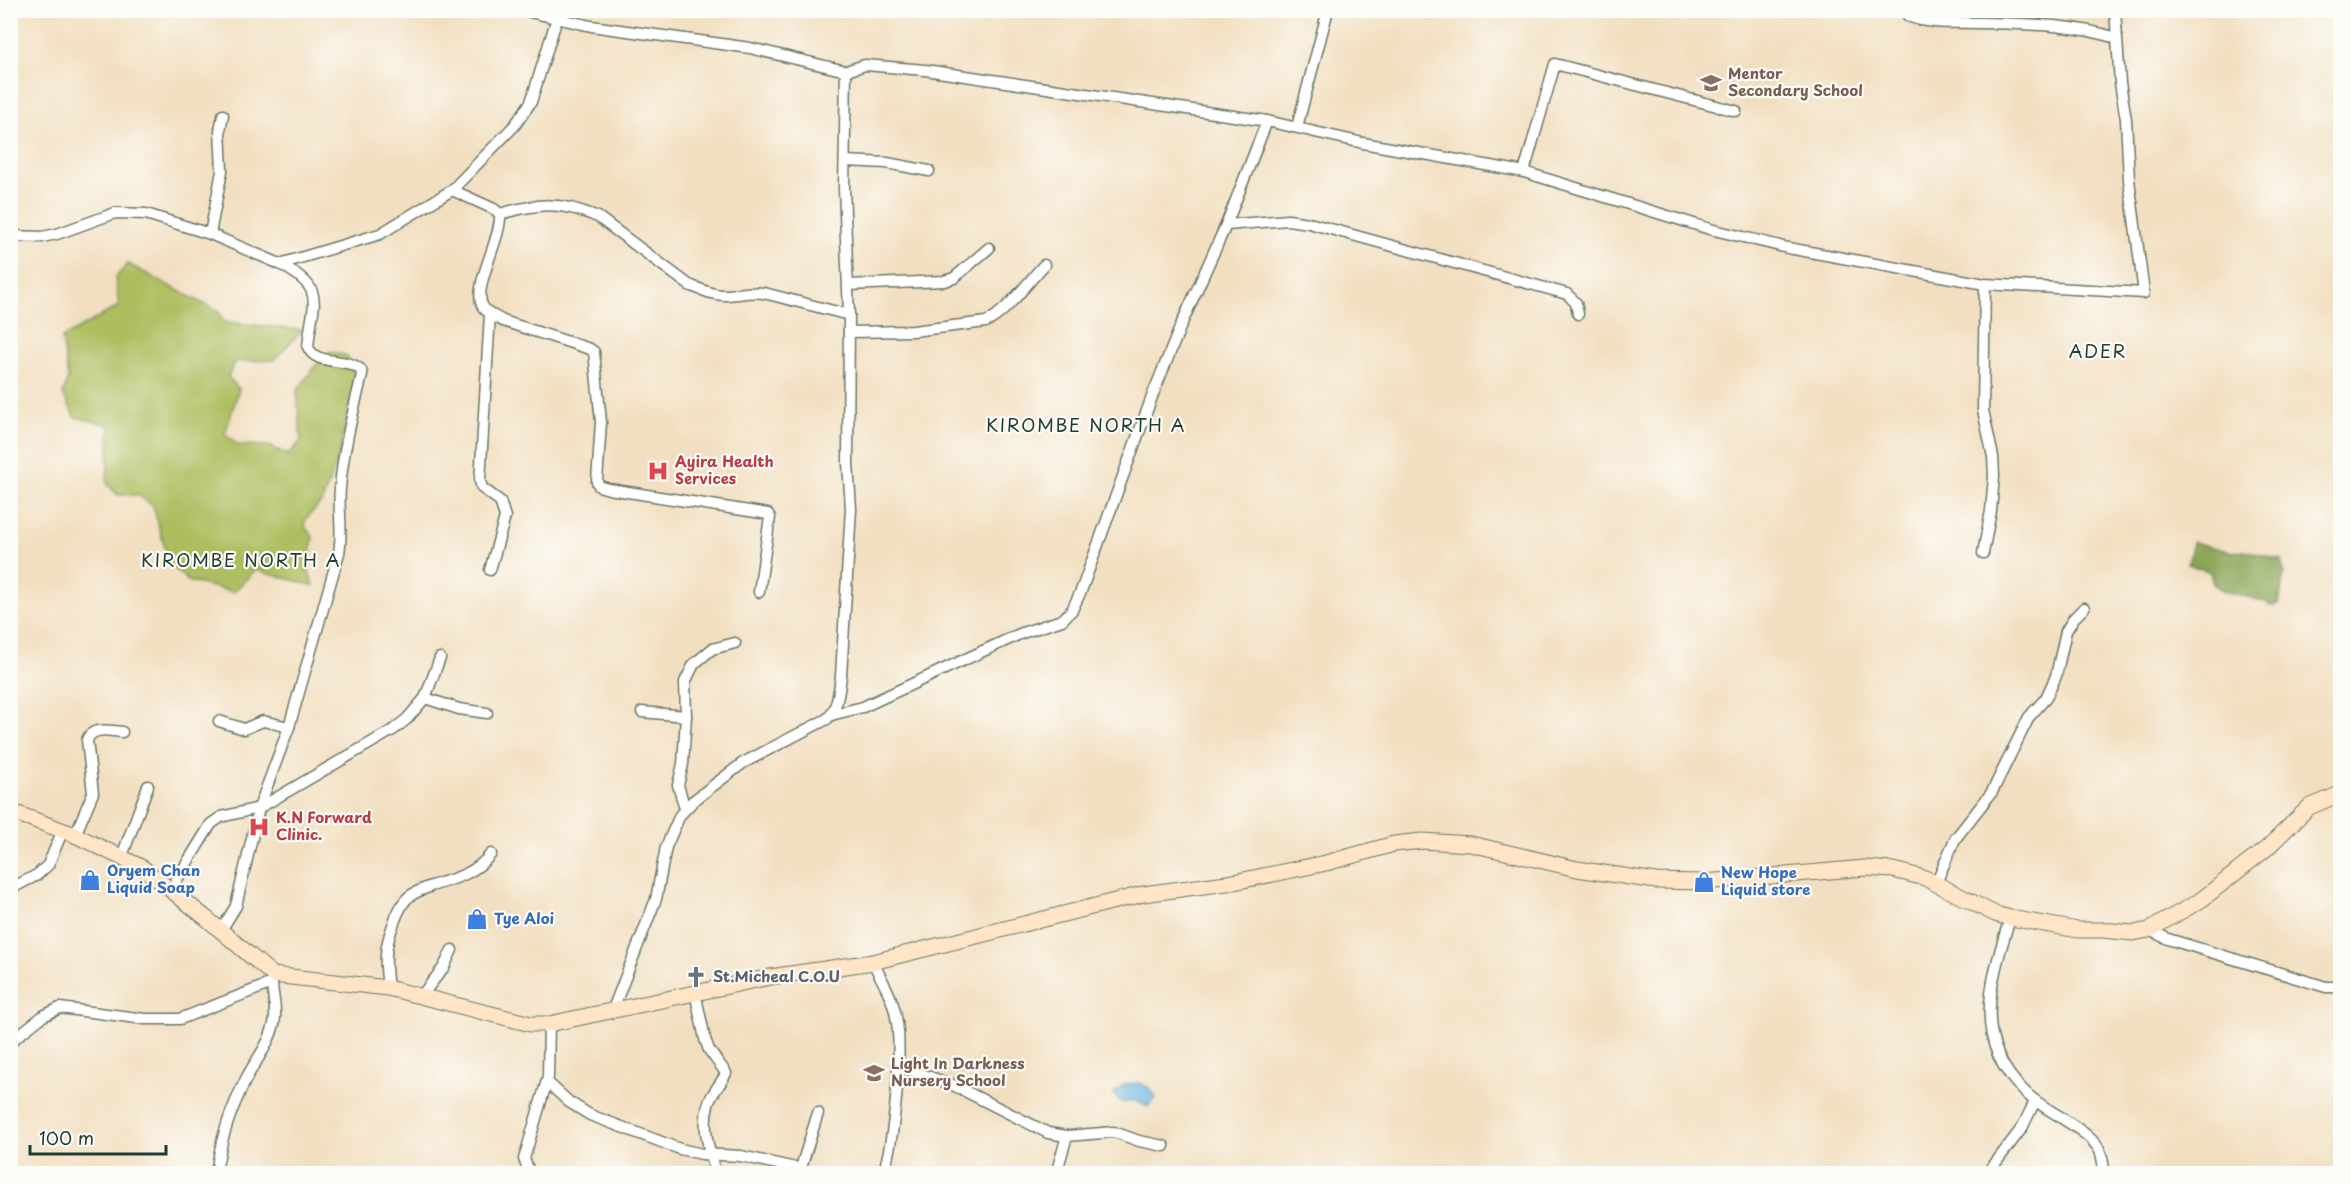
<svg xmlns="http://www.w3.org/2000/svg" width="2351" height="1184" font-family="'Playpen Sans',sans-serif">
  <rect width="100%" height="100%" fill="#fdfcf7"/>
  <filter id="ink" filterUnits="userSpaceOnUse"><feTurbulence type="fractalNoise" baseFrequency=".0167" numOctaves="2"/><feDisplacementMap in="SourceGraphic" scale="12" xChannelSelector="R" yChannelSelector="G"/><feConvolveMatrix kernelMatrix="1 2 1 2 8 2 1 2 1" color-interpolation-filters="sRGB"/></filter>
  <filter id="wash" filterUnits="userSpaceOnUse"><feTurbulence type="fractalNoise" baseFrequency=".008" numOctaves="4" result="noise"/><feDisplacementMap in="SourceGraphic" scale="24" xChannelSelector="R" yChannelSelector="G"/><feGaussianBlur stdDeviation="1.35" result="paint"/><feColorMatrix in="noise" values="0 0 0 0 0 0 0 0 0 0 0 0 0 0 0 0 0 1.4 0 .05"/><feComposite in="paint" operator="in"/></filter>
  <g filter="url(#wash)">
    <rect width="100%" height="100%" fill="#f2dfc1"/>
    <!-- green -->
    <polygon fill="#adbd5f" stroke="#667d4a" stroke-width="1.5" points="128,264 219,312 224,322 302,330 274,360 234,362 228,377 239,389 225,434 238,445 269,446 288,455 301,441 297,391 315,366 331,352 347,356 355,377 339,455 322,501 305,520 305,527 313,537 308,569 314,586 255,570 234,592 188,581 169,563 153,506 138,495 118,495 107,484 110,425 75,417 63,394 68,378 62,338 119,306 115,278"/>
    <!-- forest -->
    <polygon fill="#8aa456" stroke="#547045" stroke-width="1.5" points="2193,542 2232,552 2244,550 2282,560 2284,573 2279,605 2270,606 2266,602 2224,591 2213,584 2210,572 2188,564"/>
    <!-- water -->
    <path fill="#6ab7e4" stroke="#447a8c" stroke-width="1.5" d="M 1139,1083 L 1149,1088 L 1156,1097 L 1147,1107 C 1138,1099 1133,1099 1122,1103 L 1114,1093 L 1125,1084 Z"/>
  </g>
  <g filter="url(#ink)">
    <g fill="none" stroke-linecap="round" stroke-linejoin="round">
      <defs>
        <g id="street">
          <polyline points="521,10 591,26 750,48 846,71 865,65 925,70 1267,121 1363,143 1524,172 1710,229 1788,248 1985,284 2144,293 2129,180 2126,119 2120,83 2115,10"/>
          <path d="M 1906,10 L 1908,16 C 1930,25 1958,22 1982,23 C 2026,24 2073,24 2116,38"/>
          <polyline points="1297,127 1328,10"/>
          <polyline points="845,161 887,163 929,171"/>
          <polyline points="1524,172 1555,64 1736,111"/>
          <polyline points="452,190 515,125 531,102 557,18"/>
          <path d="M 500,214 C 502,239 471,288 483,307 C 488,314 496,317 503,321 L 590,349 L 594,352 L 601,422 L 597,482 L 599,486 L 609,489 L 768,514 L 770,517 L 759,592"/>
          <polyline points="1226,225 1288,220 1309,223 1567,294 1576,303 1578,314"/>
          <polyline points="210,234 222,171 220,130 223,115"/>
          <path d="M 10,236 L 42,237 L 57,234 L 115,213 L 146,214 L 210,234 L 280,264 L 380,234 L 452,190 L 494,209 L 500,214 C 540,203 559,201 598,217 L 689,285 C 702,290 715,296 728,295 C 741,294 751,291 764,293 L 849,315"/>
          <polyline points="848,285 944,281 954,278 989,248"/>
          <polyline points="490,314 480,481 482,488 500,501 505,517 490,570"/>
          <path d="M 849,332 L 913,331 L 986,322 C 1004,315 1029,281 1044,265"/>
          <polyline points="1983,553 1991,511 1994,476 1993,457 1983,410 1985,284"/>
          <polyline points="425,698 459,709 487,713"/>
          <polyline points="642,712 686,716"/>
          <polyline points="831,715 863,707 981,652 1022,633 1062,620 1072,610 1081,591 1153,394 1182,323 1226,225 1267,121"/>
          <polyline points="219,721 244,729 263,721 289,727"/>
          <polyline points="685,809 678,785 683,764 686,716 685,682 694,664 712,649 735,643"/>
          <path d="M 75,835 L 93,793 L 87,740 C 92,726 110,731 122,732"/>
          <polyline points="122,856 148,786"/>
          <polyline points="1936,883 1955,839 1992,792 2029,717 2046,698 2056,676 2066,631 2074,618 2084,608"/>
          <polyline points="10,889 37,875 48,865 63,830"/>
          <polyline points="171,889 211,824 221,817 259,808 393,730 407,719 425,698 440,658"/>
          <path d="M 2010,918 C 1991,981 1970,1041 2025,1092 C 2036,1103 2050,1110 2062,1118 C 2075,1127 2093,1137 2100,1151 C 2103,1157 2103,1167 2105,1174"/>
          <polyline points="2149,930 2168,939 2326,987 2340,987"/>
          <path d="M 220,932 L 236,906 L 259,808 L 289,727 L 339,553 C 343,531 338,510 340,488 C 343,450 353,412 362,375 L 361,370 C 347,356 316,367 308,347 C 312,301 328,290 280,264"/>
          <path d="M 873,962 C 881,979 893,997 896,1017 C 903,1051 894,1141 883,1174"/>
          <path d="M 388,988 C 387,978 385,966 386,956 C 386,942 398,904 410,896 C 415,892 424,889 431,886 C 454,879 475,874 491,854"/>
          <path d="M 695,992 L 705,1039 L 709,1050 L 726,1073 C 722,1083 713,1091 709,1102 C 701,1126 709,1150 716,1174"/>
          <polyline points="422,995 444,967 452,950"/>
          <path d="M 613,1009 L 656,899 L 666,847 L 680,815 L 693,801 L 743,763 L 827,719 C 838,709 839,690 841,676 L 851,509 L 848,463 L 849,315 L 844,188 L 846,71"/>
          <polyline points="10,1042 43,1016 60,1008 145,1019 180,1019 272,983"/>
          <polyline points="898,1066 953,1085 1048,1133 1067,1136 1114,1132 1139,1141 1164,1146"/>
          <polyline points="547,1082 569,1102 590,1115 680,1149 702,1154 741,1156 800,1169"/>
          <path d="M 216,1174 C 221,1138 229,1114 245,1081 C 254,1062 269,1046 274,1024 C 278,1008 271,994 272,978"/>
          <polyline points="530,1174 524,1159 548,1077 549,1024"/>
          <polyline points="799,1174 818,1113"/>
          <polyline points="1056,1174 1067,1136"/>
          <polyline points="1987,1174 2022,1128 2035,1101"/>
        </g>
        <polyline id="secondary" points="10,811 75,835 143,868 206,918 273,975 388,988 531,1024 549,1024 770,977 873,962 1143,894 1234,882 1326,863 1394,844 1422,841 1471,844 1577,869 1656,881 1704,882 1865,868 1893,870 1925,878 1995,914 2010,918 2078,930 2103,930 2133,933 2149,930 2201,900 2267,848 2309,807 2340,794"/>
      </defs>
      <!-- street casing -->
      <use href="#street" stroke="#697665" stroke-width="13"/>
      <!-- secondary casing -->
      <use href="#secondary" stroke="#697665" stroke-width="17"/>
      <!-- street -->
      <use href="#street" stroke="#fff" stroke-width="10"/>
      <!-- secondary -->
      <use href="#secondary" stroke="#ffe4c6" stroke-width="15"/>
    </g>
  </g>
  <!-- icons -->
  <defs>
    <symbol id="school-bare" viewBox="-9 -9 18 18"><path d="M0-5L7-2L0 1L-7-2ZM-4 1L0 2.5L4 1V4Q0 6-4 4Z" fill="#8d6e63" stroke="#fdfcf7" stroke-width="2.5" paint-order="stroke"/></symbol>
    <symbol id="hospital-bare" viewBox="-9 -9 18 18"><path d="M-5-5h3v3.5h4V-5h3V5h-3V1.5h-4V5h-3Z" fill="#e0444e" stroke="#fdfcf7" stroke-width="2.5" paint-order="stroke"/></symbol>
    <symbol id="shop-bare" viewBox="-9 -9 18 18"><path d="M-5-2.5h2.3a2.7 3.5 0 0 1 5.4 0H5L5.5 6h-11ZM-1.5-2.5h3a1.5 2.3 0 0 0-3 0Z" fill="#3f7fe0" stroke="#fdfcf7" stroke-width="2.5" paint-order="stroke"/></symbol>
    <symbol id="church-bare" viewBox="-9 -9 18 18"><path d="M-1.2-6h2.4v3.5h3.3v2.4h-3.3V6h-2.4V-.1h-3.3v-2.4h3.3Z" fill="#6b7280" stroke="#fdfcf7" stroke-width="2.5" paint-order="stroke"/></symbol>
  </defs>
  <g fill-rule="evenodd">
    <use href="#school-bare" x="1696" y="68" width="30" height="30"/>
    <use href="#hospital-bare" x="643" y="456" width="30" height="30"/>
    <use href="#hospital-bare" x="244" y="812" width="30" height="30"/>
    <use href="#shop-bare" x="75" y="865" width="30" height="30"/>
    <use href="#shop-bare" x="1689" y="867" width="30" height="30"/>
    <use href="#shop-bare" x="462" y="904" width="30" height="30"/>
    <use href="#church-bare" x="681" y="962" width="30" height="30"/>
    <use href="#school-bare" x="859" y="1058" width="30" height="30"/>
  </g>
  <g text-anchor="middle" stroke-width="4.5" stroke-linejoin="round" paint-order="stroke">
    <!-- education labels -->
    <g font-size="15" font-weight="bold" fill="#785e54" stroke="#fdfcf7" text-anchor="start">
      <text x="1728" y="79">Mentor<tspan x="1728" dy="17">Secondary School</tspan></text>
      <text x="891" y="1069">Light In Darkness<tspan x="891" dy="17">Nursery School</tspan></text>
    </g>
    <!-- health labels -->
    <g font-size="15" font-weight="bold" fill="#be3a42" stroke="#fdfcf7" text-anchor="start">
      <text x="675" y="467">Ayira Health<tspan x="675" dy="17">Services</tspan></text>
      <text x="276" y="823">K.N Forward<tspan x="276" dy="17">Clinic.</tspan></text>
    </g>
    <!-- shop labels -->
    <g font-size="15" font-weight="bold" fill="#366cbe" stroke="#fdfcf7" text-anchor="start">
      <text x="107" y="876">Oryem Chan<tspan x="107" dy="17">Liquid Soap</tspan></text>
      <text x="1721" y="878">New Hope<tspan x="1721" dy="17">Liquid store</tspan></text>
      <text x="494" y="924">Tye Aloi</text>
    </g>
    <!-- worship labels -->
    <g font-size="15" font-weight="bold" fill="#5b616d" stroke="#fdfcf7" text-anchor="start">
      <text x="713" y="982">St.Micheal C.O.U</text>
    </g>
    <!-- quarter labels -->
    <g font-size="18" letter-spacing="1.5" fill="#1f3d34" stroke="#fdfcf7">
      <text x="2098" y="358">ADER</text>
      <text x="1086" y="432">KIROMBE NORTH A</text>
      <text x="241" y="567">KIROMBE NORTH A</text>
    </g>
  </g>
  <!-- margin -->
  <rect width="2351" height="1184" fill="none" stroke="#fdfcf7" stroke-width="36"/>
  <!-- scale -->
  <path d="M30 1145v9h136v-9" fill="none" stroke="#1f3d34" stroke-width="3"/>
  <text x="39" y="1145" font-size="18" fill="#1f3d34" stroke="#fdfcf7" stroke-width="4.5" paint-order="stroke">100 m</text>
</svg>
